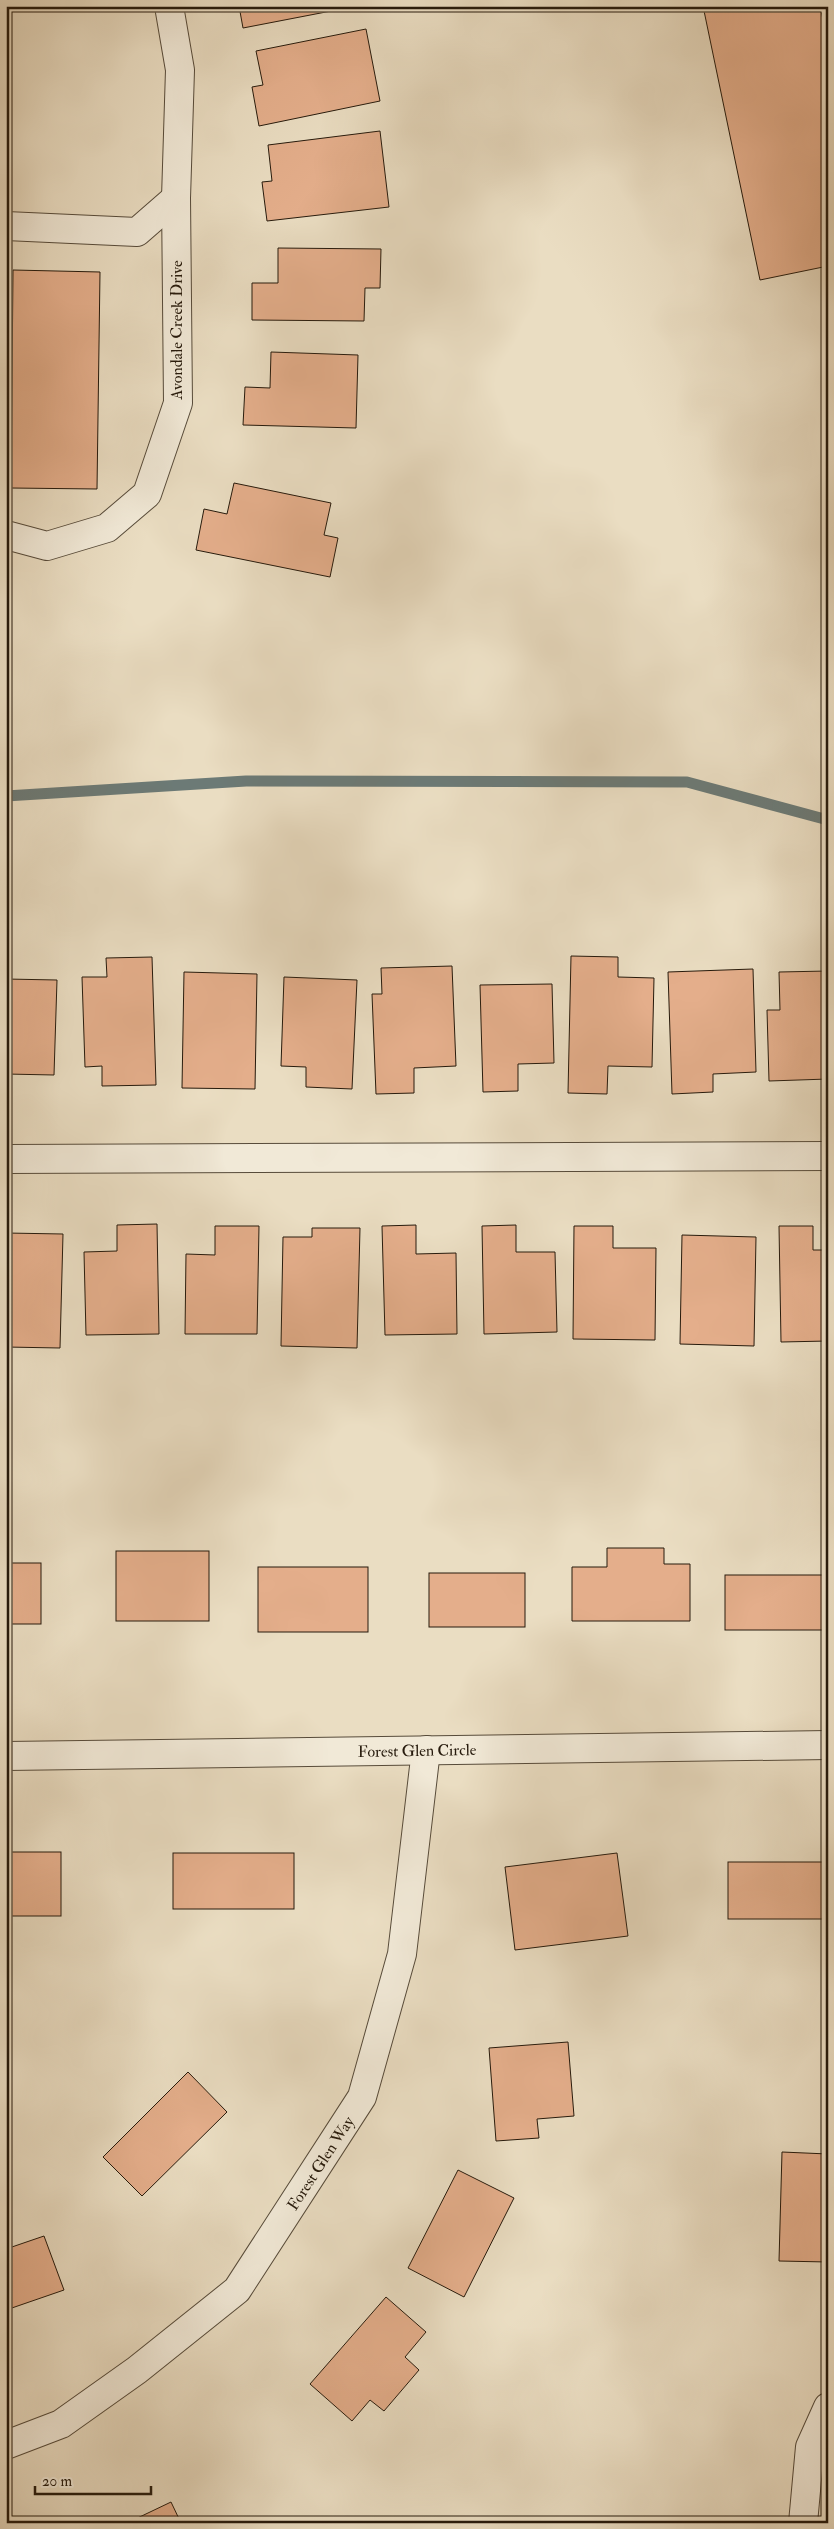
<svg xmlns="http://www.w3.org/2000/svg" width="834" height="2529" font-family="'IM FELL Double Pica',serif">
  <rect width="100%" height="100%" fill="#eaddc2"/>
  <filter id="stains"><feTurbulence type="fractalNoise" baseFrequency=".004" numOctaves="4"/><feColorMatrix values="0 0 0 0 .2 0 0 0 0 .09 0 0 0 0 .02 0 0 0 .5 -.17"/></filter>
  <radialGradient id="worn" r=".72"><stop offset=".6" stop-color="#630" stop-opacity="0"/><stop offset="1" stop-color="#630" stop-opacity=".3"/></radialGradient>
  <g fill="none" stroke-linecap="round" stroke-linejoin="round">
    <!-- stream -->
    <polyline stroke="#6c7a76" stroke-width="11" points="6,796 246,781 687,782 828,820"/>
  </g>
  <!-- building -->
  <g fill="#e4ae8b" stroke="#261a0c">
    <polygon points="239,6 357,6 243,28"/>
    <polygon points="703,6 820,6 828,43 828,266 760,280"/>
    <polygon points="366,29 380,101 259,126 252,87 263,85 256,51"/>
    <polygon points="380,131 389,207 267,221 262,182 272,181 268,145"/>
    <polygon points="278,248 381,249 380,288 365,288 364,321 252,320 252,283 278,283"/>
    <polygon points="13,270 100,272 97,489 11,488"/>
    <polygon points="271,352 358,355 356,428 243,425 245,387 270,388"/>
    <polygon points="234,483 331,503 324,535 338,538 330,577 196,550 204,509 227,514"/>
    <polygon points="571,956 618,957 618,977 654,978 652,1067 608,1066 607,1094 568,1093"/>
    <polygon points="152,957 156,1085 102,1086 102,1066 85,1067 82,977 107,977 106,958"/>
    <polygon points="452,966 456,1066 414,1068 414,1093 376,1094 372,994 382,994 381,968"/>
    <polygon points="753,969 756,1072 713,1074 713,1092 672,1094 668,972"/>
    <polygon points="828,971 828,1079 769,1081 767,1010 780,1010 779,972"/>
    <polygon points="184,972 257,974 255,1089 182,1088"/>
    <polygon points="284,977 357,980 352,1089 306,1087 306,1067 281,1066"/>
    <polygon points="6,979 57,980 54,1075 6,1074"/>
    <polygon points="552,984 554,1063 518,1064 518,1091 483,1092 480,985"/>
    <polygon points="157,1224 159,1334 86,1335 84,1252 117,1251 117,1225"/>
    <polygon points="416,1225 416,1254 456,1253 457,1334 385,1335 382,1226"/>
    <polygon points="516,1225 516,1252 555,1252 557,1332 484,1334 482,1226"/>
    <polygon points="215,1226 259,1226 257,1334 185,1334 186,1254 215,1255"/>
    <polygon points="574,1226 613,1226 613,1248 656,1248 655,1340 573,1339"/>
    <polygon points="779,1226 813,1226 813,1250 828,1250 828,1341 781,1342"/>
    <polygon points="312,1228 360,1228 357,1348 281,1346 283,1237 312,1237"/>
    <polygon points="6,1233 63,1234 60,1348 6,1347"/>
    <polygon points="682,1235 756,1237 754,1346 680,1344"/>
    <polygon points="607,1548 664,1548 664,1564 690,1564 690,1621 572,1621 572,1567 607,1567"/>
    <rect x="116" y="1551" width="93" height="70"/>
    <rect x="6" y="1563" width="35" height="61"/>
    <rect x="258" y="1567" width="110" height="65"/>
    <rect x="429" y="1573" width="96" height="54"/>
    <rect x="725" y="1575" width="103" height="55"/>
    <rect x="6" y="1852" width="55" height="64"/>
    <rect x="173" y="1853" width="121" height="56"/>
    <polygon points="617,1853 628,1936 515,1950 505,1867"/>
    <rect x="728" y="1862" width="97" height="57"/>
    <polygon points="568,2042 574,2116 537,2119 539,2138 496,2141 489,2048"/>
    <polygon points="188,2072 227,2112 142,2196 103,2157"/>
    <polygon points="782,2152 828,2154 828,2262 779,2261"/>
    <polygon points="458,2170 514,2198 464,2297 408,2268"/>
    <polygon points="44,2236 64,2290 6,2310 6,2249"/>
    <polygon points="386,2297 426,2332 405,2357 419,2370 384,2411 370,2400 352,2421 310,2384"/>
    <polygon points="171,2502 181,2523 127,2523"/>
  </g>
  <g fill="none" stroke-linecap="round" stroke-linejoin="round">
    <defs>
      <g id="minor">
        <polyline points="6,226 137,232 176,198"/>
        <polyline points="6,535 47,546 107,528 147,494 178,403 176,198 180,70 169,6"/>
        <polyline points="6,1159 828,1156"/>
        <polyline points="6,1756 828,1745"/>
        <polyline points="6,2445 61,2424 137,2370 237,2290 362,2097 402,1954 426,1750"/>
        <polyline points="803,2523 810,2447 828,2407"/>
      </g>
    </defs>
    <!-- minor casing -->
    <use href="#minor" stroke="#574b3a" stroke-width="30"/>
    <!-- minor -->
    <use href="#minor" stroke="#f1e9d7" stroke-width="28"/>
  </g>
  <g text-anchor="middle" stroke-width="5" stroke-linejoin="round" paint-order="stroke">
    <!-- street labels -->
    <g font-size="16" fill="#261a0c" stroke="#f1e9d7">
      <text transform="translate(176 330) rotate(-90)" y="6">Avondale Creek Drive</text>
      <text transform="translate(417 1750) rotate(-1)" y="6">Forest Glen Circle</text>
      <text transform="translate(320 2163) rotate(-57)" y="6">Forest Glen Way</text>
    </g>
  </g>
  <!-- margin -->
  <rect width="834" height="2529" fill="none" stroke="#eaddc2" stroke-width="25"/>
  <rect x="8" y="8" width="819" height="2514" fill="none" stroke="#261a0c" stroke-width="2.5"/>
  <rect x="12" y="12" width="809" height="2504" fill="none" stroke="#261a0c"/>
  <!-- scale -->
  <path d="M35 2486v8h116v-8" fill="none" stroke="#261a0c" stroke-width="2.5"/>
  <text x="42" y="2486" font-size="15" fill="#261a0c" stroke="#f1e9d7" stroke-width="4" paint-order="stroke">20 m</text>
  <rect width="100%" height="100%" filter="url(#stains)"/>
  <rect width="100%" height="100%" fill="url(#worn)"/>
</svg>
